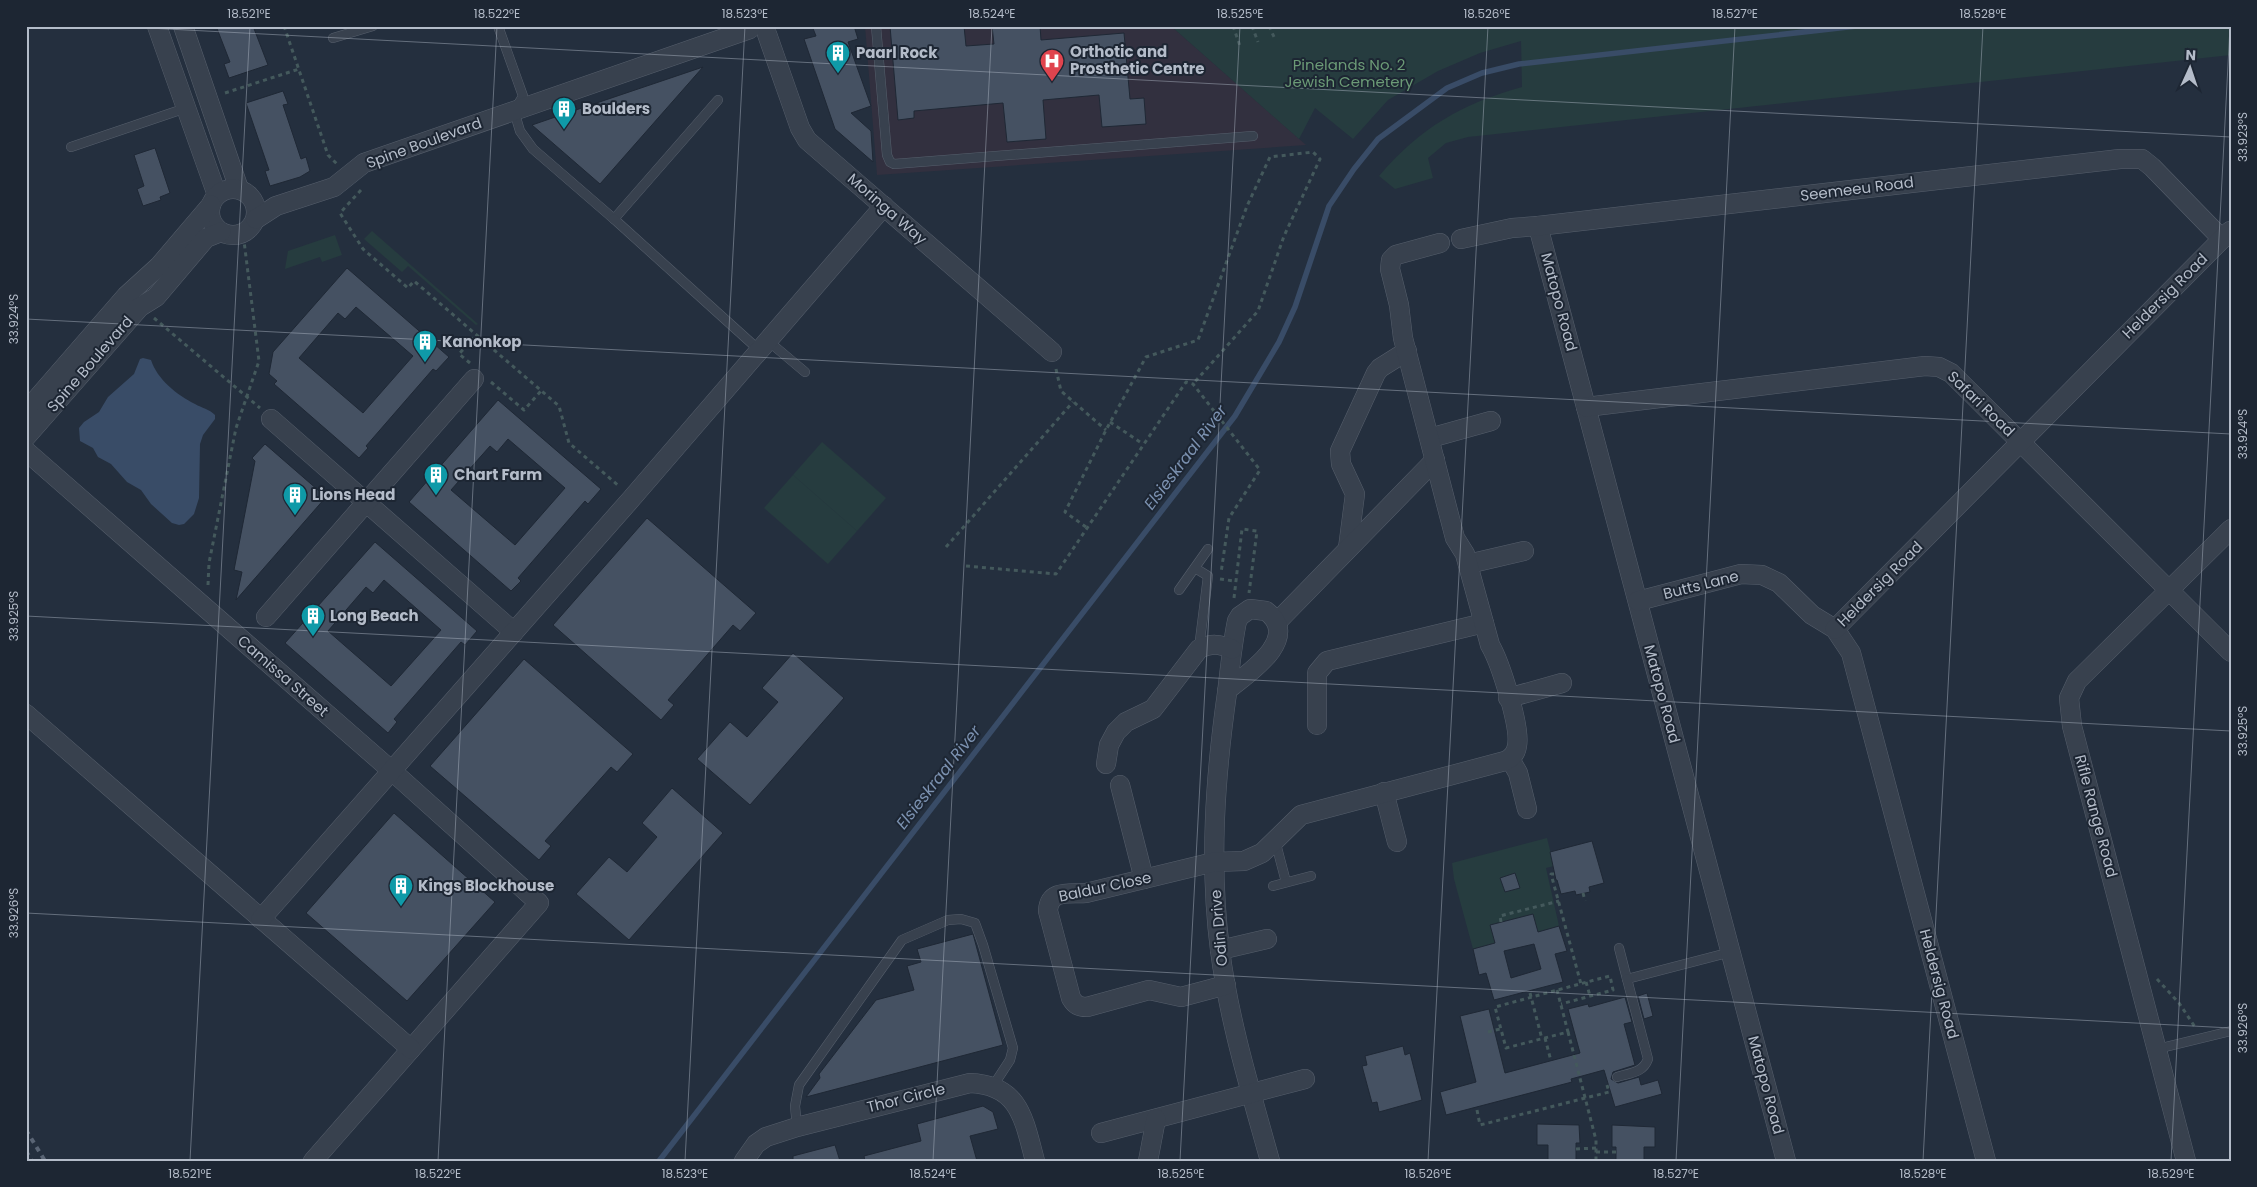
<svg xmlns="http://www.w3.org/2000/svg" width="2257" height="1187" font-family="Poppins,sans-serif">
  <rect width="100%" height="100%" fill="#242f3e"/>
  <!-- medical -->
  <polygon fill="#32303f" points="865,26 1171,26 1306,145 877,175"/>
  <!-- green -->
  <g fill="#263c3f">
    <path d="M 1171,26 L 2231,26 L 2231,55 L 1468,137 L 1446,143 L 1428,158 L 1433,178 L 1395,189 L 1379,176 C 1420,128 1461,104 1522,87 L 1521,41 L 1480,53 L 1438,71 L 1388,100 L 1353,139 L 1315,108 L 1299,139 Z"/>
    <polygon points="372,231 478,324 476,325 408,266 402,272 364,239"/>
    <polygon points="335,235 342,255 322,262 320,257 285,269 288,251"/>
    <polygon points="822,442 886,498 857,531 793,475"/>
    <polygon points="793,475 857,531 828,564 764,508"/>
    <polygon points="1547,838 1554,866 1546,868 1559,926 1538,932 1533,914 1490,925 1495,943 1473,949 1454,879 1452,863"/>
  </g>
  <!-- water -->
  <path fill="#394c67" d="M 143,358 L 151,360 C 157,379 177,395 195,404 C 202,408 209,409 215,415 L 215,419 L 203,435 L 200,444 L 199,498 L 194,514 L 184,524 L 179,525 L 172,523 L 151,504 L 141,490 L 127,482 L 111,464 L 98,457 L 93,448 L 80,441 L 79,428 L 84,422 L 99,412 L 108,397 L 134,374 L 140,359 Z"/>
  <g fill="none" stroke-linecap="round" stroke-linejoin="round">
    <!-- stream -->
    <polyline stroke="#394c67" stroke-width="5.5" points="659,1161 1235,416 1279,342 1295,307 1329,206 1354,169 1378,139 1447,88 1482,73 1519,64 1857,26"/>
  </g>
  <!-- building -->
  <g fill="#455162" stroke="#1f2835" fill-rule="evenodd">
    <polygon points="216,26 253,26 268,65 229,78 224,64 230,62"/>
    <polygon points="812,26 854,26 858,39 848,42 871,106 851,113 871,131 873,162 835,129 804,39 816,36"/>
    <polygon points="890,26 964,26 966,46 994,44 992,26 1040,26 1041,40 1124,33 1130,99 1144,98 1146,124 1102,127 1099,95 1043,100 1046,139 1007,142 1003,103 914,111 914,118 898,120"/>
    <polygon points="703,67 600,184 532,125 564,114"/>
    <polygon points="283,91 288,104 283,105 301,159 306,157 310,171 300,177 270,186 265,171 269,170 246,103"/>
    <polygon points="155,148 170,193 160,197 161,200 143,206 137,189 144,186 134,155"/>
    <path d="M 347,268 L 449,357 L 436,371 L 433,369 L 366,446 L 368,448 L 359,458 L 274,384 L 277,381 L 269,374 L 273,352 ZM 356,307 L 413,356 L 363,413 L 299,358 L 338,313 L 345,319 Z"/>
    <path d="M 498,400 L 601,489 L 588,504 L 585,501 L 518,578 L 521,581 L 511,591 L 409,502 ZM 508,439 L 565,488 L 515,545 L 451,490 L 490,446 L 497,452 Z"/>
    <polygon points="265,444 326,497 236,600 242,572 234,570 255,461 252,458"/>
    <polygon points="647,518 756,613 740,631 733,625 668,700 674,705 661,720 553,625"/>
    <path d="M 375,542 L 477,631 L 465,645 L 461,642 L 394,719 L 397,722 L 388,733 L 285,643 ZM 384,580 L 441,630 L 391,686 L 328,631 L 366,587 L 373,593 Z"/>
    <polygon points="793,653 844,698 750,805 697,759 730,722 747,737 778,702 762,688"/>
    <polygon points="524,659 633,754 617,772 611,767 545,841 551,846 539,860 430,766"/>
    <polygon points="672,788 723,833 629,940 576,894 609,857 627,872 657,837 642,823"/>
    <polygon points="394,813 495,902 407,1001 306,913"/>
    <polygon points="1592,841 1604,883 1589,887 1590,892 1576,895 1575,891 1561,894 1557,880 1556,880 1550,852"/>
    <polygon points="1515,873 1520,888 1505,892 1500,878"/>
    <path d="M 1533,914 L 1538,932 L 1559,926 L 1567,951 L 1555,954 L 1563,982 L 1494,1000 L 1486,973 L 1479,975 L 1473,949 L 1495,943 L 1490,925 ZM 1534,944 L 1541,969 L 1511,978 L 1504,951 Z"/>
    <polygon points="973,934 1003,1045 806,1097 820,1078 819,1074 876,1000 914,990 907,966 921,962 917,949"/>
    <polygon points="1647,993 1653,1016 1644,1019 1638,996"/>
    <polygon points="1625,997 1632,1022 1624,1024 1635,1065 1613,1072 1611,1079 1618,1083 1639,1077 1641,1085 1658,1080 1662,1094 1615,1107 1604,1070 1571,1079 1572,1082 1446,1115 1440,1092 1476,1082 1460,1016 1489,1009 1505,1073 1580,1053 1568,1009 1588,1004 1589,1007"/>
    <polygon points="1403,1046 1405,1055 1410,1053 1422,1100 1379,1112 1377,1102 1372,1103 1362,1066 1367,1065 1365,1056"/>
    <polygon points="983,1106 993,1112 998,1129 970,1136 977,1161 865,1161 864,1156 921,1141 917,1124"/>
    <polygon points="1537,1124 1579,1125 1580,1143 1576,1143 1576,1161 1548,1161 1548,1145 1537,1145"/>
    <polygon points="1612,1125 1655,1127 1655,1147 1644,1147 1644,1161 1616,1161 1616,1147 1612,1147"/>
    <polygon points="835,1145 840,1161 793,1161 793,1156"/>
  </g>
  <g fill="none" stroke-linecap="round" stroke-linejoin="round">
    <defs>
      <g id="service">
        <polyline points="498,26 523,96 514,111 520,131 533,149 614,219 718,100"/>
        <polyline points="876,26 887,155 890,162 894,164 1253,136"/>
        <polyline points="333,38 373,26"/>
        <polyline points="71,147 186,108"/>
        <polyline points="614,219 759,350"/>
        <polyline points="767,340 805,372"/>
        <polyline points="1195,568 1208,576 1199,648"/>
        <polyline points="1179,590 1208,549"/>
        <polyline points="1275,840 1286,882"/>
        <polyline points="1273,886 1311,876"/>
        <polyline points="1619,948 1627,979 1731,952"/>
        <polyline points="2157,1049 2231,1031"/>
        <path d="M 1617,1077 C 1630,1073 1643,1073 1648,1059 L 1627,979"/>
        <polyline points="797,1127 795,1106 799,1085 902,940 948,920 961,919 975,923 983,945 1013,1048 1010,1060 993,1086"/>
      </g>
      <g id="minor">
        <polyline points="157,26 217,195"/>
        <polyline points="183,26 239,189"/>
        <polyline points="767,34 800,128 807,140 1052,352"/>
        <circle cx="233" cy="212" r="23"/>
        <polyline points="256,219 276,206 334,187 364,163 750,29"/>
        <polyline points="1538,226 1786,1161"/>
        <polyline points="1461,239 1512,228 1538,226 2120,159 2142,159 2152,167 2222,239"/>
        <polyline points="1586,407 1925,366 1939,367 1951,373 2231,652"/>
        <polyline points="26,411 126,296 159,266 211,205"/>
        <polyline points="271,419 514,632"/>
        <polyline points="26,437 140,307 156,297 206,238 221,232"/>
        <polyline points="1430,438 1491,421"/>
        <polyline points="26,451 392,771 539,903 313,1161"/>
        <polyline points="1348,548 1355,494 1341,464 1340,451 1376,373 1380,368 1407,351"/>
        <polyline points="1468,564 1524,551"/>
        <polyline points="1638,601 1741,574 1762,575 1779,583 1812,615 1835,629 1851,653 1986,1161"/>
        <polyline points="266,617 474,379"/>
        <polyline points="1277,622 1435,460"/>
        <polyline points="1835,629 2230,231"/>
        <path d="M 1227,690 C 1249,673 1302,638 1266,611 L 1250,609 L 1240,616 L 1237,621 C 1232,645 1230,669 1227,693 C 1215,778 1209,864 1220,950 C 1229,1021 1251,1092 1270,1161"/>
        <polyline points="1508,698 1562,683"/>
        <polyline points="26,714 411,1049"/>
        <polyline points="1317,725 1317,673 1327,661 1484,623"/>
        <polyline points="1510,759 1518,773 1527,809"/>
        <path d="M 1106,764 L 1109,745 L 1116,732 L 1126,722 L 1153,709 L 1199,649 C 1212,643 1219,644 1232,649"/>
        <polyline points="1120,785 1144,879"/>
        <polyline points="1384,792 1397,842"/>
        <polyline points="261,919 632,498 884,206"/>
        <polyline points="1220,950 1267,939"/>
        <path d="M 1226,985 L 1181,997 L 1149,990 L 1087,1007 C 1079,1007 1075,1005 1071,998 L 1048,911 C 1049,889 1070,894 1086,893 L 1214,862 L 1244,861 L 1262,853 L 1301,815 L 1505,761 C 1512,758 1516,753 1517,746 C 1521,727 1500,662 1490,645 L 1465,554 L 1455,538 L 1403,338 L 1399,305 L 1390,269 L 1391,260 L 1396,255 L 1440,243"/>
        <polyline points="1101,1133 1305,1079"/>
        <path d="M 744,1161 L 756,1144 L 766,1137 L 797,1127 L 970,1083 C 1020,1085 1024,1120 1035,1161"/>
        <polyline points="1148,1161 1156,1119"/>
        <polyline points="2186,1161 2072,726 2069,698 2077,681 2231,529"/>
      </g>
    </defs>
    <!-- service casing -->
    <use href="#service" stroke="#565f6c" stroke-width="10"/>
    <!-- minor casing -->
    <use href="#minor" stroke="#565f6c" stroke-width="20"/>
    <!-- path -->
    <g stroke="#44595c" stroke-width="3" stroke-dasharray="4 4" stroke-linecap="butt">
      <polyline points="284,26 328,155 337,164"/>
      <polyline points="1233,26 1240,46"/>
      <polyline points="1252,26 1258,42"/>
      <polyline points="1269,26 1275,39"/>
      <polyline points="225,93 299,69"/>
      <polyline points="361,190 340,213 363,249 408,288 414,281 559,406 569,443 620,487"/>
      <polyline points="154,318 260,408"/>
      <polyline points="470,363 459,354 476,335"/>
      <polyline points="1056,369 1061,391 1106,430"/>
      <polyline points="491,382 524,410 541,391"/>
      <polyline points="1110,422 1143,444"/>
      <polyline points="1086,527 1065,512 1106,430 1146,357 1198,340 1247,206 1270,157 1313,152 1320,159 1284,236 1258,311 1193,384"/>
      <polyline points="946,547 1073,402"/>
      <polyline points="966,566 1056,574 1186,382 1193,384 1260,470 1229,518 1221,573"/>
      <polyline points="1220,579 1234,581"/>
      <polyline points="208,585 209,563 236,428 259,361 243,233"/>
      <polyline points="1234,598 1242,529 1257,531 1249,593"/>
      <polyline points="1554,874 1551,874 1581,984"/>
      <polyline points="1583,893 1585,901"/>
      <polyline points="1501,922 1500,916 1559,901"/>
      <polyline points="2157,979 2179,1003 2195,1027"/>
      <polyline points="1586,982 1590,996"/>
      <path d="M 1557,990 L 1568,1032 L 1506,1048 L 1495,1007 C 1533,997 1571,986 1610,976 L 1613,990 L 1561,1004"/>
      <polyline points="1530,993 1542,1039"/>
      <polyline points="1488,1032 1500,1029"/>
      <polyline points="1568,1032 1596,1140 1596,1161"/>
      <polyline points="1545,1038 1551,1061"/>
      <polyline points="1477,1110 1480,1125 1609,1092 1607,1085"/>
      <polyline points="1576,1149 1596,1148"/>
      <polyline points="1596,1152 1616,1152"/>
    </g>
    <!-- service -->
    <use href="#service" stroke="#38414e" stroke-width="9"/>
    <!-- minor -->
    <use href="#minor" stroke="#38414e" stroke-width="19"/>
    <!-- rail -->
    <g stroke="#5a6575" stroke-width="4" stroke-dasharray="5 5" stroke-linecap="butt">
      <polyline points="26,1130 45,1161"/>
      <polyline points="26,1151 32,1161"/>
    </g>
  </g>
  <!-- ticks -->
  <path fill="none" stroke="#b4bcc9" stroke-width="1" stroke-opacity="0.45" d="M 110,26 L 2231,137M 26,319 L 2231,434M 26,616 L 2231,731M 26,913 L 2231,1028M 190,1161 L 250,26M 438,1161 L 497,26M 685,1161 L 745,26M 933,1161 L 992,26M 1180,1161 L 1240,26M 1428,1161 L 1488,26M 1676,1161 L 1735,26M 1923,1161 L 1983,26M 2171,1161 L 2230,26"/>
  <!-- icons -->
  <defs>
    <symbol id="building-pin" viewBox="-11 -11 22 30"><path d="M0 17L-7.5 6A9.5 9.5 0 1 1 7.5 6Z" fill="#0f9aa8" stroke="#1d2633"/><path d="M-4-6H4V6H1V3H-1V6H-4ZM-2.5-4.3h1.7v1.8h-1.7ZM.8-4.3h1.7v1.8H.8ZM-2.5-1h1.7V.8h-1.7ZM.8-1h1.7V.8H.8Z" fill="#fff"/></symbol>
    <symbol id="hospital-pin" viewBox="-11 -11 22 30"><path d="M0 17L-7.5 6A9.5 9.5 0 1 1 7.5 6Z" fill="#e0444e" stroke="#1d2633"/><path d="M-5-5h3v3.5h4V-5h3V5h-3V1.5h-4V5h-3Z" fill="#fff"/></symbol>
  </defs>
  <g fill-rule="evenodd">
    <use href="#building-pin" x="824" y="39" width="28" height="38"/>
    <use href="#hospital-pin" x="1038" y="47" width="28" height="38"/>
    <use href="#building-pin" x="550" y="95" width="28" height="38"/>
    <use href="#building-pin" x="411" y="328" width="28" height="38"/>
    <use href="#building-pin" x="422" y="461" width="28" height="38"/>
    <use href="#building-pin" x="281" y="481" width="28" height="38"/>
    <use href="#building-pin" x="299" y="602" width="28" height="38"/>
    <use href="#building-pin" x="387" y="872" width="28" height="38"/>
  </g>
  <g text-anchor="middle" stroke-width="4" stroke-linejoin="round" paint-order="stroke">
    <!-- poi labels -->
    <g font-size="15" font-weight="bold" fill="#b4bcc9" stroke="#1d2633" text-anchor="start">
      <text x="1070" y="57">Orthotic and<tspan x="1070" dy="17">Prosthetic Centre</tspan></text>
      <text x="856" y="58">Paarl Rock</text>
      <text x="582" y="114">Boulders</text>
      <text x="442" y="347">Kanonkop</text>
      <text x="454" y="480">Chart Farm</text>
      <text x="312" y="500">Lions Head</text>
      <text x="330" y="621">Long Beach</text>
      <text x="418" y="891">Kings Blockhouse</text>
    </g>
    <!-- park labels -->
    <g font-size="15" fill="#6b9a76" stroke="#1d2633">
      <text x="1349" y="70">Pinelands No. 2<tspan x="1349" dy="17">Jewish Cemetery</tspan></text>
    </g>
    <!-- street labels -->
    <g font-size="15" fill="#b4bcc9" stroke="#1d2633">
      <text transform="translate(424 143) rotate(-20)" y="5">Spine Boulevard</text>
      <text transform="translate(1857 189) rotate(-7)" y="5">Seemeeu Road</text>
      <text transform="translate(887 209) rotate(41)" y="5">Moringa Way</text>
      <text transform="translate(2165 296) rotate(-45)" y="5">Heldersig Road</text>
      <text transform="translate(1559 302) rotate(75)" y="5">Matopo Road</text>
      <text transform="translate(90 364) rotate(-49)" y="5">Spine Boulevard</text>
      <text transform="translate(1981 404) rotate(44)" y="5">Safari Road</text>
      <text transform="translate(1880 584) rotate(-45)" y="5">Heldersig Road</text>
      <text transform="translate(1701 585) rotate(-14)" y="5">Butts Lane</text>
      <text transform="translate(283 676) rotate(41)" y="5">Camissa Street</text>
      <text transform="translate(1662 694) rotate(75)" y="5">Matopo Road</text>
      <text transform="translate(2096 816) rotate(75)" y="5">Rifle Range Road</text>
      <text transform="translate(1105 887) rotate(-12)" y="5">Baldur Close</text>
      <text transform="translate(1219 928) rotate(-95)" y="5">Odin Drive</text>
      <text transform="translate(1939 984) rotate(75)" y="5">Heldersig Road</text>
      <text transform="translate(1766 1085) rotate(75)" y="5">Matopo Road</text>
      <text transform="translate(906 1098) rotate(-14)" y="5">Thor Circle</text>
    </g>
    <!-- water labels -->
    <g font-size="16" font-style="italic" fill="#7c92b1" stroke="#1d2633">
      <text transform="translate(1185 457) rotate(-53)" y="6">Elsieskraal River</text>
      <text transform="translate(938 777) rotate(-52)" y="6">Elsieskraal River</text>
    </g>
  </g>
  <!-- border -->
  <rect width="2257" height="1187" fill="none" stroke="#1d2633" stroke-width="55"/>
  <!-- north arrow -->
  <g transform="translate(2190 68) rotate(3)" stroke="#1d2633" stroke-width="4" paint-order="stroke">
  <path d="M0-4L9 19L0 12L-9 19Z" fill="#b4bcc9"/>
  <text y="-8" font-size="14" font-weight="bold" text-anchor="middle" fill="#b4bcc9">N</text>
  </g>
  <rect x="28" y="28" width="2202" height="1132" fill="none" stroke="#b4bcc9" stroke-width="2"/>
  <g font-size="12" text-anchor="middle" fill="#b4bcc9">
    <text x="249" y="18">18.521°E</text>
    <text x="497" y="18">18.522°E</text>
    <text x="745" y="18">18.523°E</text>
    <text x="992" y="18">18.524°E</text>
    <text x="1240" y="18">18.525°E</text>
    <text x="1487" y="18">18.526°E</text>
    <text x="1735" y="18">18.527°E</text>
    <text x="1983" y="18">18.528°E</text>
    <text transform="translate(2243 137) rotate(-90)" y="4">33.923°S</text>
    <text transform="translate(14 319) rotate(-90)" y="4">33.924°S</text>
    <text transform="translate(2243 434) rotate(-90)" y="4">33.924°S</text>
    <text transform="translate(14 616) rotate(-90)" y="4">33.925°S</text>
    <text transform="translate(2243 731) rotate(-90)" y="4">33.925°S</text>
    <text transform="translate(14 913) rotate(-90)" y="4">33.926°S</text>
    <text transform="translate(2243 1028) rotate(-90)" y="4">33.926°S</text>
    <text x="190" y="1178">18.521°E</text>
    <text x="438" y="1178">18.522°E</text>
    <text x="685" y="1178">18.523°E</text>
    <text x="933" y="1178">18.524°E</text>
    <text x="1181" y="1178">18.525°E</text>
    <text x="1428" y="1178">18.526°E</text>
    <text x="1676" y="1178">18.527°E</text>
    <text x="1923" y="1178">18.528°E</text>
    <text x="2171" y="1178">18.529°E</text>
  </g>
</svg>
